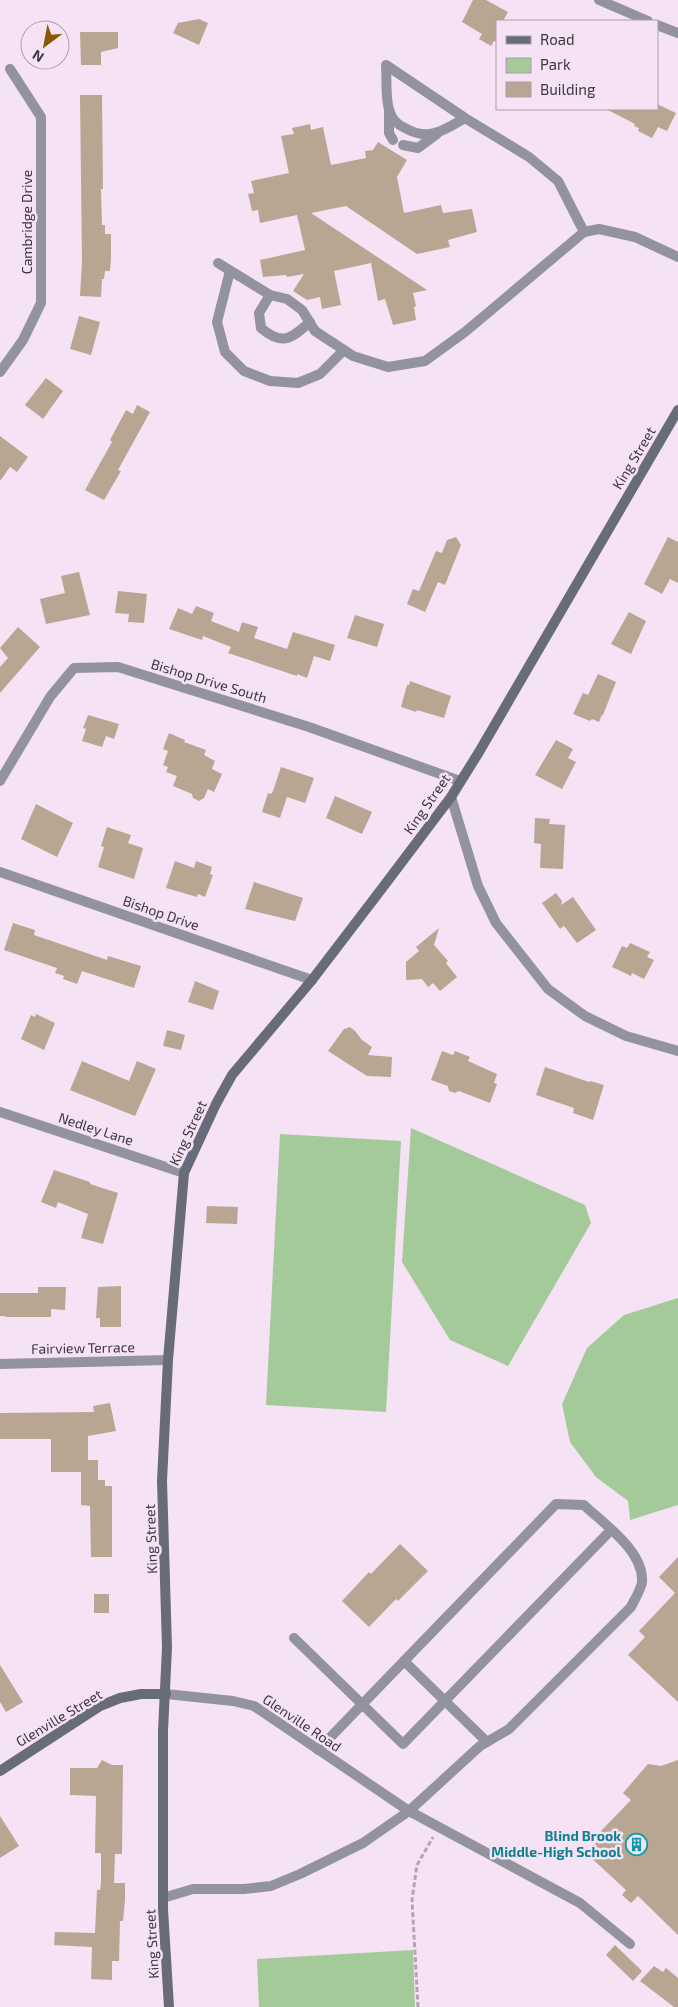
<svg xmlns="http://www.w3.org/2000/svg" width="678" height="2007" font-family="'Exo 2',sans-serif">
  <rect width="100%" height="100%" fill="#f6e2f5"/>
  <!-- green -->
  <g fill="#a4ca99">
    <polygon points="411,1128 585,1205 591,1223 508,1366 450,1340 402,1262"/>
    <polygon points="280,1134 401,1141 386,1412 266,1405"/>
    <polygon points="678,1298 678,1505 630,1520 628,1501 596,1477 570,1442 562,1404 587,1348 624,1315"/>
    <polygon points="413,1950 415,2007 259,2007 257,1959"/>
  </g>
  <!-- building -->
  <g fill="#b8a693">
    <polygon points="473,0 486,0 508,12 503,21 497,21 497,42 494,41 491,46 479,39 482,34 462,22"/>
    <polygon points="199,19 208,23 199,45 173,33 178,23"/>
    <polygon points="80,32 118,32 118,48 101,52 101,65 81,65"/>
    <polygon points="80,95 102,95 103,189 101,189 102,225 105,225 105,234 111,234 111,258 110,271 105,271 104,279 102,279 101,297 80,296 82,262"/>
    <polygon points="657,104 676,113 667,131 658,127 652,138 638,131 639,128 634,126 635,124 606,109 657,109"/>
    <polygon points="310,124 311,130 323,127 331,165 366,158 365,151 373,150 378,142 407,160 397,177 404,213 441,205 443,213 472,209 477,232 448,240 450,247 417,254 346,206 311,213 427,290 413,293 416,306 414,307 416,320 393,325 385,299 378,301 371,263 334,271 341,305 322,309 320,297 307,300 293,291 304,274 287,277 286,275 263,277 260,260 305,250 297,215 260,223 258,210 252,211 248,194 254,193 251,181 289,173 281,136 294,134 292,128"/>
    <polygon points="79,316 100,322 91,355 70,349"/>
    <polygon points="46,378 63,391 43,419 25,405"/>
    <polygon points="137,405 150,412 118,470 121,471 104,500 85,490 112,442 110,440 126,410 133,414"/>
    <polygon points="0,436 28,457 17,472 10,467 0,481"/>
    <polygon points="456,537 461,545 445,585 438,582 425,612 407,604 413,589 419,591 436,551 442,553 447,540"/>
    <polygon points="668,537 678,542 678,583 670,579 662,594 644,584"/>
    <polygon points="79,572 90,615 46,624 40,599 65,593 61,576"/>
    <polygon points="118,591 147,594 144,623 128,622 129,614 115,613"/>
    <polygon points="196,606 214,613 211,621 239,632 242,622 258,627 254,638 287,649 293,632 335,645 330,661 314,656 307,678 297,674 297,676 228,653 231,647 203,636 202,640 169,629 178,608 192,614"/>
    <polygon points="629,612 646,621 631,654 611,644"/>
    <polygon points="355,615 384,624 377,647 347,638"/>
    <polygon points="18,627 40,647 0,693 0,667 8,658 0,648"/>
    <polygon points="598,674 616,682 603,715 602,715 599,722 592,719 590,721 573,714 583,693 588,695"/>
    <polygon points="410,681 451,696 444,718 417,710 416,712 401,707 407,685 409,685"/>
    <polygon points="88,715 119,724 114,739 106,736 102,747 82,741 86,729 83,728"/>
    <polygon points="169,733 185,740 184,742 206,750 204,755 215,761 212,769 222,774 214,792 208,789 204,798 199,801 193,798 192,794 173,786 177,776 166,772 168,767 163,765 168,751 163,749"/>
    <polygon points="556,740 573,749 568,758 576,762 562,789 535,775"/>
    <polygon points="281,767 314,778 305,803 287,797 280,818 262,812 268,793 271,794 273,791"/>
    <polygon points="335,796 372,812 362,834 326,818"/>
    <polygon points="36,804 73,823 57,857 21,839"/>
    <polygon points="535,818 550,819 549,824 565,825 563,869 540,868 541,844 534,843"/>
    <polygon points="107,827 131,835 128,843 143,848 134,879 98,867 104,847 101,846"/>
    <polygon points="175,861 194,868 196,861 212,867 210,874 213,875 205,897 198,894 197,897 166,888"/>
    <polygon points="254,882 303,898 295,921 245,909"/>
    <polygon points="556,893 562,901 561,905 573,897 596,930 577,943 564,926 560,929 542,903"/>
    <polygon points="13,923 35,930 34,935 107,960 108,956 141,966 134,988 82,971 77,984 63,979 64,976 55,973 57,968 4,950"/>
    <polygon points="439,928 434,945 448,961 446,963 457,977 440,991 433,983 428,987 422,979 406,980 406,962 419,951 416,947"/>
    <polygon points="630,943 650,952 647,957 654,960 644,979 632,973 631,976 612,967 622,946 627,948"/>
    <polygon points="195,981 219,991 213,1010 188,1002"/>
    <polygon points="36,1014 55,1023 44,1050 21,1039 31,1015 35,1017"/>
    <polygon points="350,1027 355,1031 362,1040 372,1047 368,1055 392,1057 391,1077 367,1076 328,1051 344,1029"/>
    <polygon points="167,1030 185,1035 181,1050 163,1046"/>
    <polygon points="442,1051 453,1055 455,1051 470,1057 468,1061 497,1074 494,1083 497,1084 490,1103 459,1091 455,1093 449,1091 448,1086 431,1080"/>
    <polygon points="82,1061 129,1081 137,1061 156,1069 135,1116 70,1090"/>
    <polygon points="545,1067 589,1082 590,1081 604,1085 593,1120 573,1113 574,1108 536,1095"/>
    <polygon points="54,1170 90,1182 90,1184 118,1193 103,1244 81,1238 88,1214 58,1202 56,1208 41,1202"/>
    <polygon points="207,1206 238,1207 237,1224 206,1223"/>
    <polygon points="121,1286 121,1327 100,1327 100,1318 96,1318 98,1287"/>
    <polygon points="38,1287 66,1287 65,1310 51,1309 51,1317 5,1317 6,1316 0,1316 0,1293 38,1293"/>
    <polygon points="110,1403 116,1431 88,1436 88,1460 98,1460 98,1480 105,1480 105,1486 112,1486 112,1557 91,1557 90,1506 81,1505 81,1472 51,1472 51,1439 0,1439 0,1413 94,1412 93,1406"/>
    <polygon points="400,1544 428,1571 398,1601 396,1599 369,1627 342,1601 369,1572 371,1574"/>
    <polygon points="678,1557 678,1702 628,1655 645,1637 639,1631 675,1593 659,1577"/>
    <rect x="94" y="1594" width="15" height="19"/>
    <polygon points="0,1665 23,1702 6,1712 0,1702"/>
    <polygon points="102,1760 112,1765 123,1765 122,1854 115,1854 114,1883 125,1883 125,1900 123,1921 120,1921 119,1961 112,1961 112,1980 91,1979 92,1947 54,1945 55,1932 95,1933 97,1890 100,1890 101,1883 101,1853 95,1853 96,1796 70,1795 70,1768 97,1768"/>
    <polygon points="678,1760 678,1935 638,1896 631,1903 622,1895 626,1890 586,1853 604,1835 600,1832 631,1800 623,1793 648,1764 661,1766"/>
    <polygon points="0,1816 19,1846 0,1858"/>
    <polygon points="615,1945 642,1971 633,1981 606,1955"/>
    <polygon points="654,1966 663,1972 666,1968 678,1978 678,2007 674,2007 640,1981"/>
  </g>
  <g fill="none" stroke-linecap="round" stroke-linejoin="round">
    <!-- path -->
    <polyline stroke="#b4a4b3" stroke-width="3" stroke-dasharray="5 2.5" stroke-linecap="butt" points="418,2007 412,1900 417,1865 433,1837"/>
    <!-- service -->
    <g stroke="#92939e" stroke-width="10">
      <polyline points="389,111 389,133 393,140"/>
      <path d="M 465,118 C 444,130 429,142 405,128 C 398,125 392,119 390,112 C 385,101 387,78 386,65 L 465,118 L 529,157 L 558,181 L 584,232"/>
      <polyline points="403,145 418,148 437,134"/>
      <polyline points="218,263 270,295 287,299 302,310 315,331 353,356 388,367 425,361 465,332 584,232 599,229 635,237 678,257"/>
      <polyline points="230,271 217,322 225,352 244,371 270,381 298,383 320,374 344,350"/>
      <path d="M 270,295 L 259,313 L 261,328 C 282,346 291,339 310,322"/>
      <polyline points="294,1638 403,1744 611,1530"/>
      <polyline points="404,1661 487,1742"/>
      <polyline points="409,1811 580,1903 630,1944"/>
      <path d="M 163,1898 L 193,1889 L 244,1889 L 271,1886 L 300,1874 L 363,1843 L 409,1811 L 480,1746 L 509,1729 L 631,1607 C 634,1600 641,1590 642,1582 C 644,1551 604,1524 584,1505 L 556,1504 L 318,1750"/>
    </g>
    <!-- minor -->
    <g stroke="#92939e" stroke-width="10">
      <polyline points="599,0 648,21"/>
      <polyline points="657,25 678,33"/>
      <polyline points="0,372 23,340 41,303 41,117 10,69"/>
      <polyline points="0,781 50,697 74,668 118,667 309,727 460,781"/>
      <polyline points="451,797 478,886 496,923 548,989 585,1016 626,1036 678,1051"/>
      <polyline points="0,872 312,980"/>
      <polyline points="0,1112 184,1173"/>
      <polyline points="0,1364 168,1360"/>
    </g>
    <!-- tertiary -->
    <polyline stroke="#92939e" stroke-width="10" points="166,1694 233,1701 254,1706 409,1811"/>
    <!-- secondary -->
    <g stroke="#686b79" stroke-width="10">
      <polyline points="0,1771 100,1706 120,1698 141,1694 166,1694"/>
      <polyline points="169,2007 163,1909 163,1731 167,1647 162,1481 168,1360 184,1173 216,1104 232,1075 312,980 380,891 451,797 479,752 678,410"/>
    </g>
  </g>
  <!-- icons -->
  <defs>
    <symbol id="building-ring" viewBox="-11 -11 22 22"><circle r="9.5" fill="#f6e2f5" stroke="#0f9aa8" stroke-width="1.5"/><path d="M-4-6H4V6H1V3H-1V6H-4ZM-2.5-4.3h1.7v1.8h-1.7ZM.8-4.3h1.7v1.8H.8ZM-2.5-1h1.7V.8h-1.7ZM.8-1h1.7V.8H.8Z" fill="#0f9aa8"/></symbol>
  </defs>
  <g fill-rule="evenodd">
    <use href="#building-ring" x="624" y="1832" width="25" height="25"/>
  </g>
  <g text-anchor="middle" stroke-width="5" stroke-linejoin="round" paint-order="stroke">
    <!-- street labels -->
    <g font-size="14" fill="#3e363e" stroke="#f6e2f5">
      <text transform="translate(27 222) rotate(-90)" y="5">Cambridge Drive</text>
      <text transform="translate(634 458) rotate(-59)" y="5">King Street</text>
      <text transform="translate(209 681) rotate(17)" y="5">Bishop Drive South</text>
      <text transform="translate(427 804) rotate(-55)" y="5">King Street</text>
      <text transform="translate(161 913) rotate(19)" y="5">Bishop Drive</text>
      <text transform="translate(96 1129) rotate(18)" y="5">Nedley Lane</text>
      <text transform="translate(188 1133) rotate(-65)" y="5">King Street</text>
      <text transform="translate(83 1348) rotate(-1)" y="5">Fairview Terrace</text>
      <text transform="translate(151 1539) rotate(-92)" y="5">King Street</text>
      <text transform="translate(59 1718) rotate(-31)" y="5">Glenville Street</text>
      <text transform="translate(302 1723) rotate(34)" y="5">Glenville Road</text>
      <text transform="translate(152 1944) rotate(-93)" y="5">King Street</text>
    </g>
    <!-- culture labels -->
    <g font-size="14" font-weight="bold" fill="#0d838f" stroke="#f6e2f5" text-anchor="end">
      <text x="621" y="1841">Blind Brook<tspan x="621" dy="16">Middle-High School</tspan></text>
    </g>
  </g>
  <!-- legend -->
  <rect x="496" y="20" width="162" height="90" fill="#f6e2f5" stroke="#ac9dac"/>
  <rect x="506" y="36" width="25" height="8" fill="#686b79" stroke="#ac9dac"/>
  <text x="540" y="45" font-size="15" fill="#3e363e">Road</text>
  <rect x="506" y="58" width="25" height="15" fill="#a4ca99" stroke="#ac9dac"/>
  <text x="540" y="70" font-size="15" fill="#3e363e">Park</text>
  <rect x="506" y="82" width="25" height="15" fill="#b8a693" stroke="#ac9dac"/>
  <text x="540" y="95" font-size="15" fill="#3e363e">Building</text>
  <!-- north arrow -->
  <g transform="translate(45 45) rotate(212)"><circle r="24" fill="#f6e2f5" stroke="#ac9dac"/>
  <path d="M0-4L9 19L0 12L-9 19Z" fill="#8a5801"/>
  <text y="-8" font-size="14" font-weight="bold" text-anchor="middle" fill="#3e363e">N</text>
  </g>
</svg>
